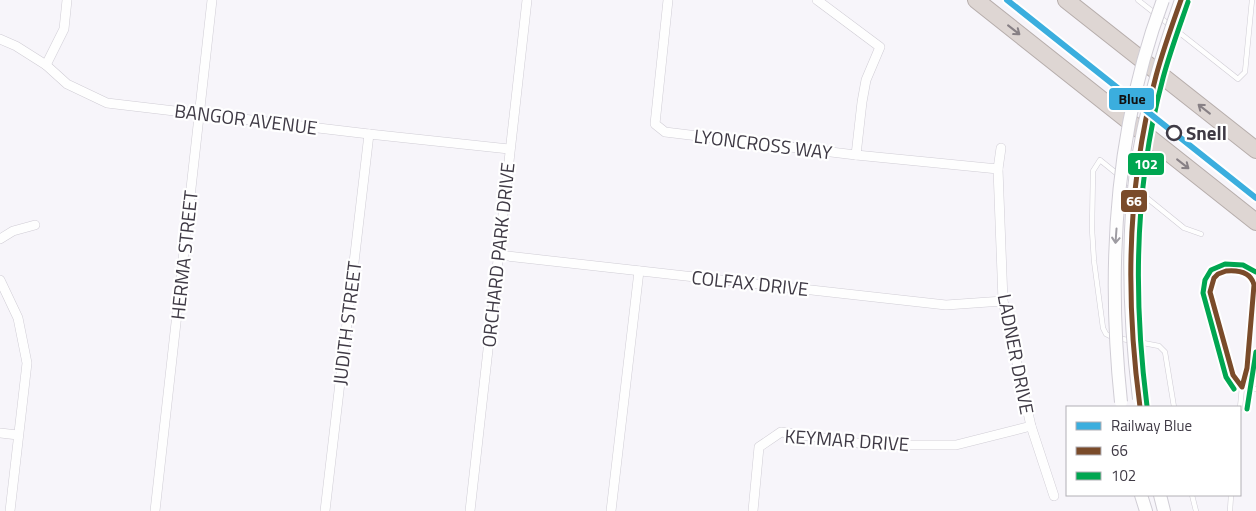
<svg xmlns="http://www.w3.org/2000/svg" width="1256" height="511" font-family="'Titillium Web',sans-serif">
  <rect width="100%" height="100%" fill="#f7f5fa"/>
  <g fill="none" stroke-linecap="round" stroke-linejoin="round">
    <defs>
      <g id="lane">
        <polyline points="1138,0 1238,79 1245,72 1252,0"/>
        <polyline points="1174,407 1165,352 1159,346 1112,337 1106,334 1103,328 1094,261 1092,229 1093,171 1100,160 1184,228 1201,234"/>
        <path d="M 1240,408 L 1242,387 L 1247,368 L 1254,291 C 1254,288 1254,282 1252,279 C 1247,270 1226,268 1218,274 C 1212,278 1212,285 1210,292 L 1233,375 L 1242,387 L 1256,389"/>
        <polyline points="1192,495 1196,511"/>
        <polyline points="1230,511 1231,495"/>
      </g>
      <g id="street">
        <polyline points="668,0 655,124 665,132 856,155 998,169"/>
        <polyline points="817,0 880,47 866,80 862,102 856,155"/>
        <polyline points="0,39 16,46 46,65 67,84 107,103 369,134 509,149"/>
        <polyline points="46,65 64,29 67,0"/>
        <polyline points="1001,148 998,169 1003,301 1031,426 1054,496"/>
        <polyline points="0,239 13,231 35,225"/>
        <polyline points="498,255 946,305 1003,301"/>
        <polyline points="0,280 18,318 27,363 10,511"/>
        <polyline points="0,433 18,435"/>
        <polyline points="155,511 212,0"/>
        <polyline points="325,511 369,134"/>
        <polyline points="470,511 527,0"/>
        <polyline points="611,511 639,271"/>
        <polyline points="753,511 759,447 781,432 871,445 956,445 1031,426"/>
      </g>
      <g id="secondary">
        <polyline points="1141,495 1146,511"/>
        <polyline points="1160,495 1164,511"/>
      </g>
      <g id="highway">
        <polyline points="976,0 1256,222"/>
        <polyline points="1066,0 1256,150"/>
      </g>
    </defs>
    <!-- lane casing -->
    <use href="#lane" stroke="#d0cdd5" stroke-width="5.5"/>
    <!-- street casing -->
    <use href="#street" stroke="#d0cdd5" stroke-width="10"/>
    <!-- secondary casing -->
    <use href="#secondary" stroke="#d0cdd5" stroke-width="14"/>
    <!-- highway casing -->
    <use href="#highway" stroke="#b6adab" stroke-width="18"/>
    <!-- lane -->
    <use href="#lane" stroke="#fefefe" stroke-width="4.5"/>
    <!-- street -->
    <use href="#street" stroke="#fefefe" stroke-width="9"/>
    <!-- secondary -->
    <use href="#secondary" stroke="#fefefe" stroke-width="12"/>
    <!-- highway -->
    <use href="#highway" stroke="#ded6d3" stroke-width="16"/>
    <defs>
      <g id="secondary-bridge">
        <path d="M 1139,399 C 1130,325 1126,247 1136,172 C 1144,113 1161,57 1181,0"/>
        <path d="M 1121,402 C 1107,268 1115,128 1163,0"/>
      </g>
    </defs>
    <!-- secondary-bridge casing -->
    <use href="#secondary-bridge" stroke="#d0cdd5" stroke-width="14" stroke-linecap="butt"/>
    <!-- secondary-bridge -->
    <use href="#secondary-bridge" stroke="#fefefe" stroke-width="12"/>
    <defs>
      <g id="bus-1">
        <path d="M 1226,271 C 1238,270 1251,272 1254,285 L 1247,368 L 1242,387 L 1233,375 L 1210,292 L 1214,278 L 1218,274 Z"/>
        <path d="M 1140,407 C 1125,296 1127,184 1156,76 C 1163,50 1172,25 1181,0"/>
      </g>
      <g id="bus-2">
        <polyline points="1234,389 1226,377 1203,293 1205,280 1211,270 1225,264 1243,265 1256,272"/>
        <path d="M 1147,406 C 1133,296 1134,186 1163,78 C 1170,52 1179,28 1188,2"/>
        <polyline points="1247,409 1256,352"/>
      </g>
    </defs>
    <!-- bus-1 casing -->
    <use href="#bus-1" stroke="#fff" stroke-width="9"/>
    <!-- bus-2 casing -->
    <use href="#bus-2" stroke="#fff" stroke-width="9"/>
    <!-- bus-1 -->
    <use href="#bus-1" stroke="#7a4b2a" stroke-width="5"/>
    <!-- bus-2 -->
    <use href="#bus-2" stroke="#00a651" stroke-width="5"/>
    <defs>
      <polyline id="rail-1" points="1007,0 1256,198"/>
    </defs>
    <!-- rail-1 casing -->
    <use href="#rail-1" stroke="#fff" stroke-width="10"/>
    <!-- rail-1 -->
    <use href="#rail-1" stroke="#3baede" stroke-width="6"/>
  </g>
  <!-- one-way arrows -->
  <defs><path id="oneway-shaft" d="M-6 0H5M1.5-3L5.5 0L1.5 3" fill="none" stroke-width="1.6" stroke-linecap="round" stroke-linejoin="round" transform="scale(1.25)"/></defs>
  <g stroke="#878085">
    <use href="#oneway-shaft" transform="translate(1014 30) rotate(38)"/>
    <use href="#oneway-shaft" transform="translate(1204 109) rotate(-142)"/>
    <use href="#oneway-shaft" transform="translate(1183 164) rotate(38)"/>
  </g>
  <use stroke="#9e9ca2" href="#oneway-shaft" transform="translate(1116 236) rotate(94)"/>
  <!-- markers -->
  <circle fill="#fff" stroke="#3f3a45" stroke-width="2.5" cx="1174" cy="133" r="7"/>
  <g text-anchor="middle" stroke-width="4.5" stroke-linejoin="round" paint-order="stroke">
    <!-- street labels -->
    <g font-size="19" fill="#3f3a45" stroke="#fff">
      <text transform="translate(246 119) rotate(7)" y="7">BANGOR AVENUE</text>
      <text transform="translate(763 144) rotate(7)" y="7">LYONCROSS WAY</text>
      <text transform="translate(184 255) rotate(-84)" y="7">HERMA STREET</text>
      <text transform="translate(498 255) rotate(-84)" y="7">ORCHARD PARK DRIVE</text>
      <text transform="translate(750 283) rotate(6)" y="7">COLFAX DRIVE</text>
      <text transform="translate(347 323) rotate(-83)" y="7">JUDITH STREET</text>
      <text transform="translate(1016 354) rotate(79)" y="7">LADNER DRIVE</text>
      <text transform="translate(847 440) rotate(4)" y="7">KEYMAR DRIVE</text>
    </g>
    <!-- stop labels -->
    <g font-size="19" font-weight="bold" fill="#3f3a45" stroke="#fff" text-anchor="start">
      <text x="1186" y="140">Snell</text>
    </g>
  </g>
  <g stroke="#fff" stroke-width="2">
    <rect x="1108" y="87" width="47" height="24" rx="5" fill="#3baede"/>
    <rect x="1127" y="152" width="38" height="24" rx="5" fill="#00a651"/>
    <rect x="1120" y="189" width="28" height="24" rx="5" fill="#7a4b2a"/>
  </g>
  <g font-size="14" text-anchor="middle" font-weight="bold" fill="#fff">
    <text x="1146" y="169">102</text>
    <text x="1134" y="206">66</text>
  </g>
  <g font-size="14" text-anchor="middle" font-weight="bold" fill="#111">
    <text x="1132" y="104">Blue</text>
  </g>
  <!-- legend -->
  <rect x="1066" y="406" width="175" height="90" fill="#ffffff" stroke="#b2b0b5"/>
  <rect x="1076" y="422" width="25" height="8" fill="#3baede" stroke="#b2b0b5"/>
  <text x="1111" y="431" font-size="15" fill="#3f3a45">Railway Blue</text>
  <rect x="1076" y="447" width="25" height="8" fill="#7a4b2a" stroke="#b2b0b5"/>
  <text x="1111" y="456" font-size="15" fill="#3f3a45">66</text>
  <rect x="1076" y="472" width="25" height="8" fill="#00a651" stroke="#b2b0b5"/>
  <text x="1111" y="481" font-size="15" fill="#3f3a45">102</text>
</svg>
